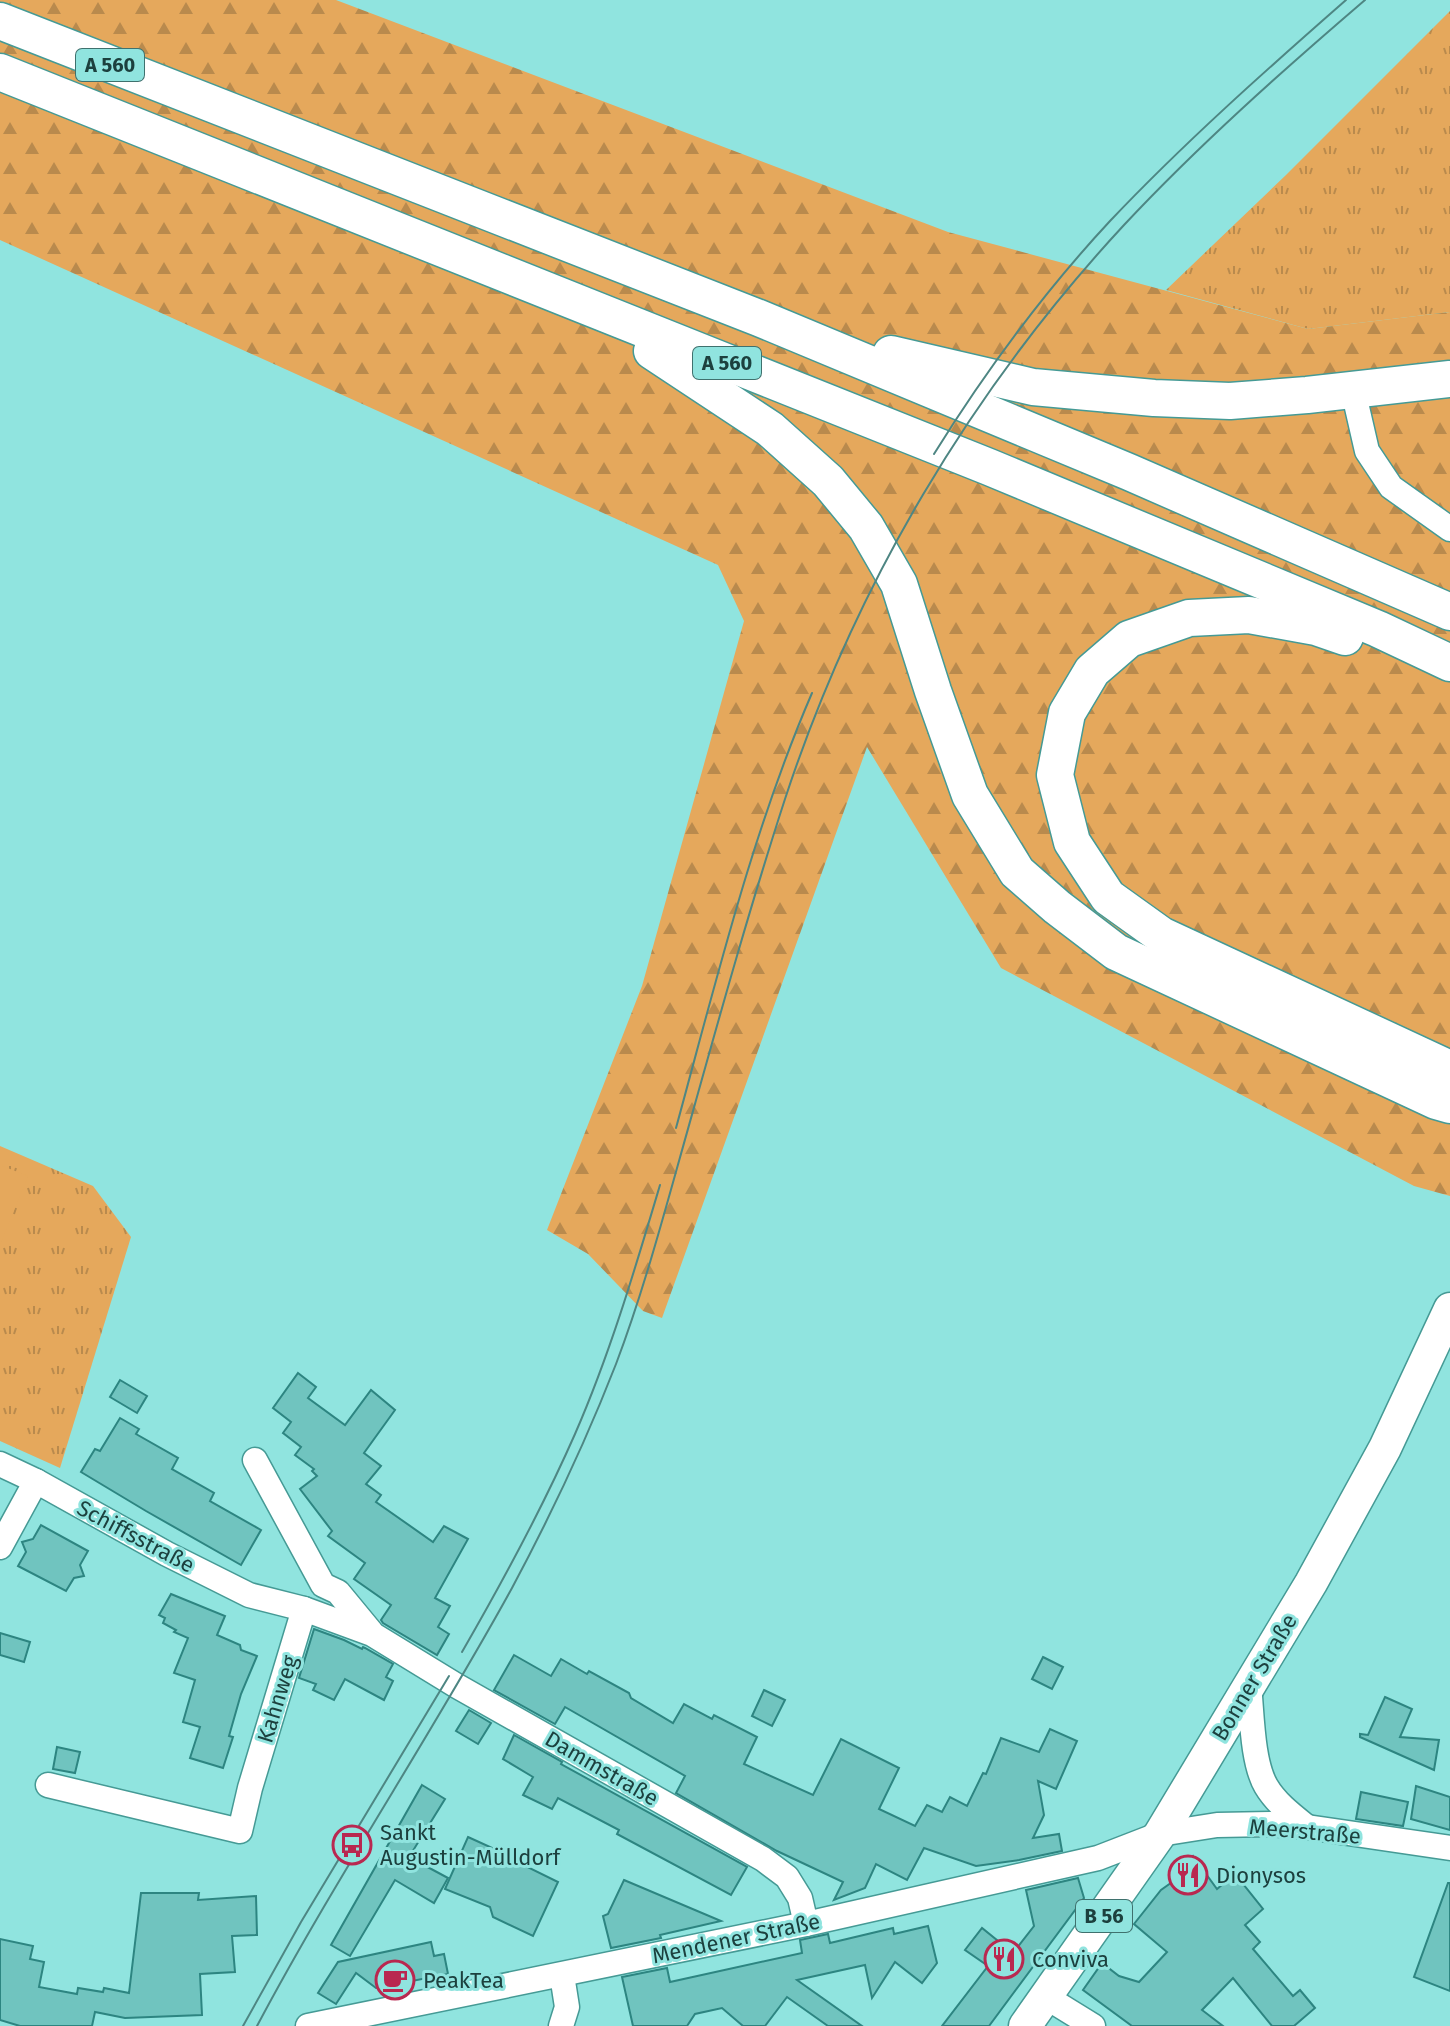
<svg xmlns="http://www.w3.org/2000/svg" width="1450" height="2026" font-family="'Fira Sans',sans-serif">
  <defs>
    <pattern id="grass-tufts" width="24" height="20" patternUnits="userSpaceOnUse" patternTransform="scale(2)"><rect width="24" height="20" fill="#e5a85c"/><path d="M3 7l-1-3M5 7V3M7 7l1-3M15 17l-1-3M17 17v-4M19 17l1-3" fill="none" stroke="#b98a4d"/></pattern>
    <pattern id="forest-firs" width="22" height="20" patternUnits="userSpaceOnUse" patternTransform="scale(2)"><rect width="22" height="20" fill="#e5a85c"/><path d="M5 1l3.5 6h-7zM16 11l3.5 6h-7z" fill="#b98a4d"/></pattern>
  </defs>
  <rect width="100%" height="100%" fill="#90e4df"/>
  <!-- grass -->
  <g fill="url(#grass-tufts)">
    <polygon points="1450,11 1450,312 1308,329 1166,290 1286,175"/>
    <polygon points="0,1146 93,1186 131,1237 60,1468 0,1441"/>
  </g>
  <!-- forest -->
  <polygon fill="url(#forest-firs)" points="0,0 336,0 948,232 1308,329 1450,312 1450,1196 1414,1186 1001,968 867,747 662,1318 643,1311 588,1254 547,1230 642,986 744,621 718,565 0,240"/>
  <!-- pitch -->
  <polygon fill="#e5a85c" points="0,1165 28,1176 0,1245"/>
  <!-- building -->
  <g fill="#70c4bf" stroke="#2d8581" stroke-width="2">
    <polygon points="298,1373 316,1387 308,1398 345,1425 371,1390 395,1410 364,1453 381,1466 366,1484 381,1495 376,1502 433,1542 444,1526 468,1539 435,1598 450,1606 438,1627 449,1634 437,1655 383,1623 381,1620 391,1605 354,1579 365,1563 328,1536 332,1531 300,1489 317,1476 312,1471 314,1469 295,1455 301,1447 283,1433 291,1422 273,1408"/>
    <polygon points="120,1380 147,1396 137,1413 110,1397"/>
    <polygon points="120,1418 139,1429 136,1434 178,1458 172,1469 214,1493 210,1501 261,1530 241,1565 146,1511 81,1472 95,1449 100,1451"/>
    <polygon points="41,1525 88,1551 80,1565 84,1576 74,1578 66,1591 18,1566 26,1552 22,1542 33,1539"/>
    <polygon points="171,1594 225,1616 217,1635 240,1645 241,1650 257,1656 241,1694 229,1736 233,1737 223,1768 190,1758 200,1727 183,1722 195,1680 174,1673 188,1638 174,1632 176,1630 163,1623 165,1618 159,1615"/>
    <polygon points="314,1629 344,1640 362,1649 363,1647 365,1648 393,1664 386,1677 393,1681 384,1700 345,1679 334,1700 313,1690 316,1684 299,1678"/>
    <polygon points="0,1633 30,1642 24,1662 0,1655"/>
    <polygon points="514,1655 551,1676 561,1659 587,1674 589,1671 629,1693 631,1698 673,1723 684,1704 712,1719 714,1715 757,1737 744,1764 813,1795 841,1739 899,1768 879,1809 915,1826 927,1805 942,1812 950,1797 967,1806 983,1773 986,1774 1001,1738 1039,1752 1050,1729 1077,1741 1056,1789 1038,1781 1044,1815 1033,1838 1059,1834 1062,1851 1019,1860 976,1866 924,1848 907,1880 876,1864 865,1888 834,1900 843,1882 777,1851 676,1793 685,1776 565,1707 555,1724 494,1690"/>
    <polygon points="1043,1657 1063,1667 1052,1689 1032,1679"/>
    <polygon points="764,1690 785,1700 772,1726 752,1716"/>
    <polygon points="1385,1697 1412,1709 1400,1737 1439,1740 1434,1770 1360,1737 1360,1734 1368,1735"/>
    <polygon points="469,1710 491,1723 478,1744 456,1731"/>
    <polygon points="514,1735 562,1762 561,1764 747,1867 731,1895 617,1834 619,1830 558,1798 552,1809 523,1795 533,1777 503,1759"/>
    <polygon points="57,1747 80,1752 75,1773 53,1769"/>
    <polygon points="422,1785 445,1799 409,1857 448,1878 434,1903 395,1880 350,1956 331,1945"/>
    <polygon points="1416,1786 1450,1797 1450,1830 1411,1819"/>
    <polygon points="1361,1792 1408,1802 1403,1826 1356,1819"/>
    <polygon points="468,1837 510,1856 509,1858 558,1882 533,1936 493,1917 490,1907 445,1889"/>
    <polygon points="1193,1856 1217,1889 1235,1874 1263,1909 1245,1925 1260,1942 1253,1949 1293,1996 1300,1990 1315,2008 1294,2026 1272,2026 1233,1978 1202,2010 1223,2026 1132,2026 1083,1990 1102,1963 1119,1976 1139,1982 1167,1952 1134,1924 1161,1890 1175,1880 1170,1872"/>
    <polygon points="1078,1878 1084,1898 989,2026 942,2026 988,1966 965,1950 982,1928 1013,1953 1034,1926 1026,1890"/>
    <polygon points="624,1880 721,1921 660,1935 661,1938 611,1948 603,1916 608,1914"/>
    <polygon points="1448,1883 1450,1883 1450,1991 1414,1977"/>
    <polygon points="141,1893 199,1893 198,1900 256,1896 257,1935 232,1936 235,1972 200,1974 202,2015 125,2018 95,2012 92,2026 20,2026 0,2020 0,1939 33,1946 30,1959 44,1962 39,1987 77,1994 78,1988 103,1992 104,1988 129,1993"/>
    <polygon points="928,1926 937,1963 922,1983 895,1962 872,1998 865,1965 797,1980 862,2026 828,2026 787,1997 765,2026 743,2026 722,2008 695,2014 687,2026 633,2026 622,1977 667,1968 670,1982 802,1953 800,1940 828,1934 830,1943 893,1928 894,1934"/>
    <polygon points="431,1942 434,1956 444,1954 448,1974 376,1988 356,1973 336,2004 318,1993 338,1962"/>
  </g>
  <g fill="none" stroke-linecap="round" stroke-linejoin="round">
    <defs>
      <g id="minor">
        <polyline points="1353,390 1367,451 1391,487 1450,529"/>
        <polyline points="255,1460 323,1585 338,1592 371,1632"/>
        <polyline points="0,1464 36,1481 167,1554 249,1595 304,1609 372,1634 457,1686 763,1859 787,1877 800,1898 806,1924"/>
        <polyline points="0,1547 36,1481"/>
        <path d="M 1249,1685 C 1252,1714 1252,1762 1266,1786 C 1276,1803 1292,1815 1307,1827"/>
        <polyline points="48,1785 240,1831 250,1788 304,1609"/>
        <polyline points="1046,1997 1093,2026"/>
        <polyline points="308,2026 806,1924 1098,1858 1160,1834 1217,1825 1270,1824 1307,1827 1450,1848"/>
        <polyline points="561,2026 567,2007 562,1975"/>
      </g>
      <polyline id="major" points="1025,2026 1160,1834 1311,1583 1385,1448 1450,1309"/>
      <g id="highway">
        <polyline points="0,21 759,318 1129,472 1450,612"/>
        <polyline points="0,72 989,467 1378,629 1450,663"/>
        <polyline points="652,351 770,429 828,481 866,527 899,584 933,691 970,795 1017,872 1057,907 1116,952 1436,1101 1450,1105"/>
        <polyline points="891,354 1033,387 1154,398 1230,401 1307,395 1450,379"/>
        <polyline points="1345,637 1316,627 1249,615 1189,618 1129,639 1092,671 1067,713 1055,775 1072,842 1108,897 1161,935 1450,1069"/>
      </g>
    </defs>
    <!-- minor casing -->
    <use href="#minor" stroke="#459a95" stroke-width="27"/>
    <!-- major casing -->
    <use href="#major" stroke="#459a95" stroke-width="35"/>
    <!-- highway casing -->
    <use href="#highway" stroke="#459a95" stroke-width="39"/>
    <!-- minor -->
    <use href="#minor" stroke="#fff" stroke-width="24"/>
    <!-- major -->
    <use href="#major" stroke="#fff" stroke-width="32"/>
    <!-- highway -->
    <use href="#highway" stroke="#fff" stroke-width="36"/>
    <!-- tram -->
    <g stroke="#4e8683" stroke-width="2">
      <path d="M 934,454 C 985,372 1044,292 1110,221 C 1184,143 1265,71 1346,0"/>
      <path d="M 676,1128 C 716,982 752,832 812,693"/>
      <path d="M 462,1652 C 503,1581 542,1509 575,1434 C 610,1354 635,1269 660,1185"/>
      <polyline points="243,2026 301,1922 449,1676"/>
      <path d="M 257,2026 C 336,1877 431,1736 512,1588 C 551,1515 586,1441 616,1364 C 641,1298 660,1229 679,1161 C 713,1040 746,919 785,799 C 855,586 971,390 1124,225 C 1199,145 1281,72 1365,0"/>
    </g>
  </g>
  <!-- icons -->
  <defs>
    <symbol id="bus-ring" viewBox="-11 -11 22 22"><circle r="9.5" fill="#90e4df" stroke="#b92850" stroke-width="1.5"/><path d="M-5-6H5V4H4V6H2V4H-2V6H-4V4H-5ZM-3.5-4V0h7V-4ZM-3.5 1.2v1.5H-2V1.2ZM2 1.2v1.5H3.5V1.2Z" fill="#b92850"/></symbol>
    <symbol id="restaurant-ring" viewBox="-11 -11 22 22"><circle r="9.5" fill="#90e4df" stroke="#b92850" stroke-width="1.5"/><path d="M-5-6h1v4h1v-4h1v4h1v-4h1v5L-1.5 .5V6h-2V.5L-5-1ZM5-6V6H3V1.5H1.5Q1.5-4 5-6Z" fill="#b92850"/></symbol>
    <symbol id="cafe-ring" viewBox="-11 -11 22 22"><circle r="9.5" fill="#90e4df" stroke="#b92850" stroke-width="1.5"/><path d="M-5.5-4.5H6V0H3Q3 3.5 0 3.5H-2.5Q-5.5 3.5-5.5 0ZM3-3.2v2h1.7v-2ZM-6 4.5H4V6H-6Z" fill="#b92850"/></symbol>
  </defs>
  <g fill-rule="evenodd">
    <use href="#bus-ring" x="330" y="1823" width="44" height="44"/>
    <use href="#restaurant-ring" x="1166" y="1853" width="44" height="44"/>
    <use href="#restaurant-ring" x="982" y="1937" width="44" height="44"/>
    <use href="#cafe-ring" x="373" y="1958" width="44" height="44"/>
  </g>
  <g text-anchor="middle" stroke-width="6" stroke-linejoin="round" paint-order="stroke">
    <!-- shield labels -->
    <g fill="#90e4df" stroke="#3f716e" stroke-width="2">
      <rect x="76" y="49" width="68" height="32" rx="6"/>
      <rect x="693" y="347" width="68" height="32" rx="6"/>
      <rect x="1076" y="1900" width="56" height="32" rx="6"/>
    </g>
    <g font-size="20" font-weight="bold" fill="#1c403e">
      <text x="110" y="72">A 560</text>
      <text x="727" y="370">A 560</text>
      <text x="1104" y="1923">B 56</text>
    </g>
    <!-- street labels -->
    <g font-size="22" fill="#1c403e" stroke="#90e4df">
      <text transform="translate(136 1536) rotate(28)" y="8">Schiffsstraße</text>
      <text transform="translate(1254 1677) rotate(-59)" y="8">Bonner Straße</text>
      <text transform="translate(277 1699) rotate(-73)" y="8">Kahnweg</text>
      <text transform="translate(602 1768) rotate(30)" y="8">Dammstraße</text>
      <text transform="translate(1305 1831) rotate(5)" y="8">Meerstraße</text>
      <text transform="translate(736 1938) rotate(-12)" y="8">Mendener Straße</text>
    </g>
    <!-- poi labels -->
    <g font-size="22" fill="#1c403e" stroke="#90e4df" text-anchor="start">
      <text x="380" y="1840">Sankt<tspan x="380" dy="25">Augustin-Mülldorf</tspan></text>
      <text x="1216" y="1883">Dionysos</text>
      <text x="1032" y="1967">Conviva</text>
      <text x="423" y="1988">PeakTea</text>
    </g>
  </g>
</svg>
